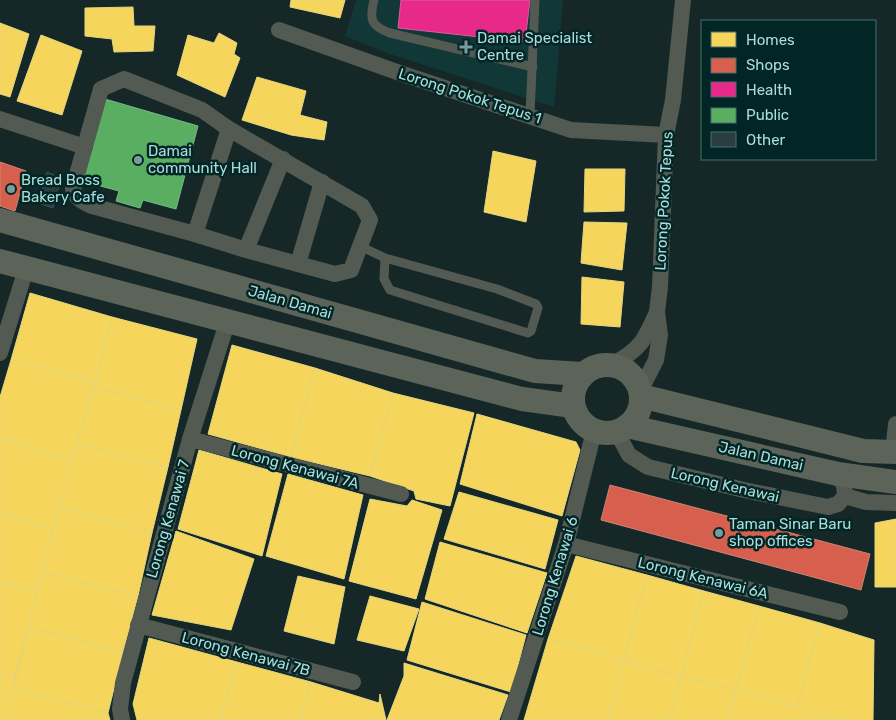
<svg xmlns="http://www.w3.org/2000/svg" width="896" height="720" font-family="Rubik,sans-serif">
  <rect width="100%" height="100%" fill="#152827"/>
  <!-- built -->
  <polygon fill="#123737" points="356,0 563,0 554,107 390,54 345,36"/>
  <!-- homes -->
  <g fill="#f6d55c" stroke="#e0d782">
    <polygon points="291,0 345,0 340,18 290,7"/>
    <polygon points="133,7 134,26 155,26 153,51 114,52 112,39 85,36 85,8"/>
    <polygon points="0,23 29,34 10,97 0,94"/>
    <polygon points="219,33 237,43 234,54 240,58 225,97 177,75 188,35 214,43"/>
    <polygon points="41,35 82,51 62,115 17,101"/>
    <polygon points="257,77 306,91 300,115 327,122 324,140 291,135 242,120"/>
    <polygon points="493,151 536,161 526,222 484,212"/>
    <polygon points="585,169 625,169 624,211 584,212"/>
    <polygon points="584,222 627,223 622,270 581,263"/>
    <polygon points="582,277 624,282 620,327 581,324"/>
    <polygon points="30,293 112,317 96,381 11,360"/>
    <polygon points="112,317 197,339 181,410 93,387 96,381"/>
    <polygon points="232,345 315,368 291,457 208,434"/>
    <polygon points="11,360 96,381 93,387 72,462 0,438 0,397"/>
    <polygon points="315,368 393,393 370,476 291,457"/>
    <polygon points="93,387 181,410 168,467 77,444"/>
    <polygon points="393,393 474,413 450,506 416,499 414,491 370,476"/>
    <polygon points="477,414 576,442 580,450 562,516 460,484"/>
    <polygon points="0,438 72,462 53,530 0,514"/>
    <polygon points="77,444 168,467 152,533 59,507"/>
    <polygon points="199,450 282,474 262,556 178,529"/>
    <polygon points="288,474 363,495 344,579 266,556"/>
    <polygon points="459,492 558,520 545,569 444,539"/>
    <polygon points="370,499 407,506 412,500 442,510 416,599 349,581"/>
    <polygon points="59,507 152,533 138,596 42,572"/>
    <polygon points="0,514 53,530 37,592 0,583"/>
    <polygon points="896,519 896,587 875,587 875,523"/>
    <polygon points="176,531 254,559 231,630 152,615"/>
    <polygon points="440,542 547,573 527,633 425,599"/>
    <polygon points="576,556 647,575 624,660 548,639"/>
    <polygon points="42,572 138,596 123,652 28,627"/>
    <polygon points="647,575 704,591 681,677 624,660"/>
    <polygon points="298,576 345,587 334,644 284,631"/>
    <polygon points="0,583 37,592 15,678 0,674"/>
    <polygon points="704,591 759,606 736,690 681,677"/>
    <polygon points="370,596 419,609 404,651 357,640"/>
    <polygon points="422,602 526,635 511,692 407,660"/>
    <polygon points="759,606 820,623 797,708 736,690"/>
    <polygon points="820,623 874,640 873,720 840,720 797,708"/>
    <polygon points="28,627 123,652 108,713 13,688"/>
    <polygon points="149,638 237,662 220,720 137,720 133,704"/>
    <polygon points="548,639 624,660 608,720 524,720"/>
    <polygon points="624,660 681,677 670,720 608,720"/>
    <polygon points="237,662 311,682 300,720 220,720"/>
    <polygon points="404,663 508,695 499,720 387,720 404,676"/>
    <polygon points="0,674 15,678 7,720 0,720"/>
    <polygon points="681,677 736,690 728,720 670,720"/>
    <polygon points="311,682 379,703 380,694 386,720 300,720"/>
    <polygon points="13,688 108,713 110,720 7,720"/>
    <polygon points="736,690 807,710 804,720 728,720"/>
    <polygon points="807,710 840,720 804,720"/>
  </g>
  <!-- shops -->
  <g fill="#d6604d" stroke="#ca8578">
    <polygon points="0,162 26,171 15,211 0,206"/>
    <polygon points="610,485 870,554 861,590 601,520"/>
  </g>
  <!-- health -->
  <polygon fill="#e7298a" stroke="#d65fa2" points="401,0 530,0 525,42 398,28"/>
  <!-- public -->
  <polygon fill="#5aae61" stroke="#73bc86" points="105,99 198,126 176,209 143,200 140,208 116,201 119,191 82,181"/>
  <!-- building -->
  <polygon fill="#2a3e40" stroke="#3a5255" points="47,172 61,178 53,208 38,203"/>
  <g fill="none" stroke-linecap="round" stroke-linejoin="round">
    <!-- lane -->
    <g stroke="#525a52" stroke-width="9">
      <path d="M 374,0 C 369,20 371,26 390,33 L 533,67"/>
      <polyline points="530,115 535,0"/>
      <polyline points="360,246 385,258 497,289 536,304 538,308 531,331 528,333 390,290 384,279 385,258"/>
    </g>
    <!-- street -->
    <g stroke="#525a52" stroke-width="16">
      <polyline points="279,30 397,72 571,130 666,135"/>
      <polyline points="0,119 85,147"/>
      <polyline points="195,234 229,129"/>
      <path d="M 246,250 L 335,274 L 351,270 L 370,220 L 362,206 L 229,129 L 202,110 L 124,79 L 101,89 L 73,189 C 76,199 83,202 92,206 L 195,234 L 246,250 L 283,159"/>
      <polyline points="298,264 322,182"/>
      <polyline points="0,353 26,269"/>
      <path d="M 613,364 C 641,349 644,341 657,312"/>
      <polyline points="640,391 656,360 660,335 657,312 660,287 666,135 673,100 683,0"/>
      <polyline points="618,431 622,442 629,455 648,467 744,490 828,507 838,504 845,496 844,486 838,474"/>
      <polyline points="190,439 401,494"/>
      <polyline points="893,452 896,424"/>
      <polyline points="845,496 866,502 896,503"/>
      <polyline points="566,544 840,612"/>
      <polyline points="138,625 353,682"/>
      <polyline points="122,720 120,709 123,683 190,439 228,320"/>
      <polyline points="509,720 566,544 594,431"/>
    </g>
    <!-- secondary -->
    <g stroke="#5c645a" stroke-width="24">
      <polyline points="0,220 535,371 582,374"/>
      <polyline points="0,261 522,399 573,406"/>
      <circle cx="607" cy="399" r="34"/>
      <polyline points="641,396 863,451 896,452"/>
      <polyline points="627,426 838,474 896,482"/>
    </g>
  </g>
  <!-- markers -->
  <g fill="#789d9c" stroke="#022626" stroke-width="2">
    <path d="M463.5 39.5h5v5h5v5h-5v5h-5v-5h-5v-5h5z"/>
    <circle cx="138" cy="160" r="5"/>
    <circle cx="11" cy="189" r="5"/>
    <circle cx="719" cy="533" r="5"/>
  </g>
  <g text-anchor="middle" stroke-width="5" stroke-linejoin="round" paint-order="stroke">
    <!-- poi labels -->
    <g font-size="15" fill="#addcdb" stroke="#022626" text-anchor="start">
      <text x="477" y="43">Damai Specialist<tspan x="477" dy="17">Centre</tspan></text>
      <text x="148" y="156">Damai<tspan x="148" dy="17">community Hall</tspan></text>
      <text x="21" y="185">Bread Boss<tspan x="21" dy="17">Bakery Cafe</tspan></text>
      <text x="729" y="529">Taman Sinar Baru<tspan x="729" dy="17">shop offices</tspan></text>
    </g>
    <!-- street labels -->
    <g font-size="15" fill="#addcdb" stroke="#022626">
      <text transform="translate(470 96) rotate(18)" y="5">Lorong Pokok Tepus 1</text>
      <text transform="translate(664 201) rotate(-87)" y="5">Lorong Pokok Tepus</text>
      <text transform="translate(290 302) rotate(16)" y="5">Jalan Damai</text>
      <text transform="translate(761 456) rotate(13)" y="5">Jalan Damai</text>
      <text transform="translate(295 467) rotate(15)" y="5">Lorong Kenawai 7A</text>
      <text transform="translate(725 485) rotate(13)" y="5">Lorong Kenawai</text>
      <text transform="translate(168 519) rotate(-74)" y="5">Lorong Kenawai 7</text>
      <text transform="translate(555 576) rotate(-73)" y="5">Lorong Kenawai 6</text>
      <text transform="translate(703 578) rotate(14)" y="5">Lorong Kenawai 6A</text>
      <text transform="translate(246 654) rotate(15)" y="5">Lorong Kenawai 7B</text>
    </g>
  </g>
  <!-- legend -->
  <rect x="701" y="20" width="175" height="140" fill="#022626" stroke="#466f6e"/>
  <rect x="711" y="32" width="25" height="15" fill="#f6d55c" stroke="#466f6e"/>
  <text x="746" y="45" font-size="15" fill="#addcdb">Homes</text>
  <rect x="711" y="58" width="25" height="15" fill="#d6604d" stroke="#466f6e"/>
  <text x="746" y="70" font-size="15" fill="#addcdb">Shops</text>
  <rect x="711" y="82" width="25" height="15" fill="#e7298a" stroke="#466f6e"/>
  <text x="746" y="95" font-size="15" fill="#addcdb">Health</text>
  <rect x="711" y="108" width="25" height="15" fill="#5aae61" stroke="#466f6e"/>
  <text x="746" y="120" font-size="15" fill="#addcdb">Public</text>
  <rect x="711" y="132" width="25" height="15" fill="#2a3e40" stroke="#466f6e"/>
  <text x="746" y="145" font-size="15" fill="#addcdb">Other</text>
</svg>
